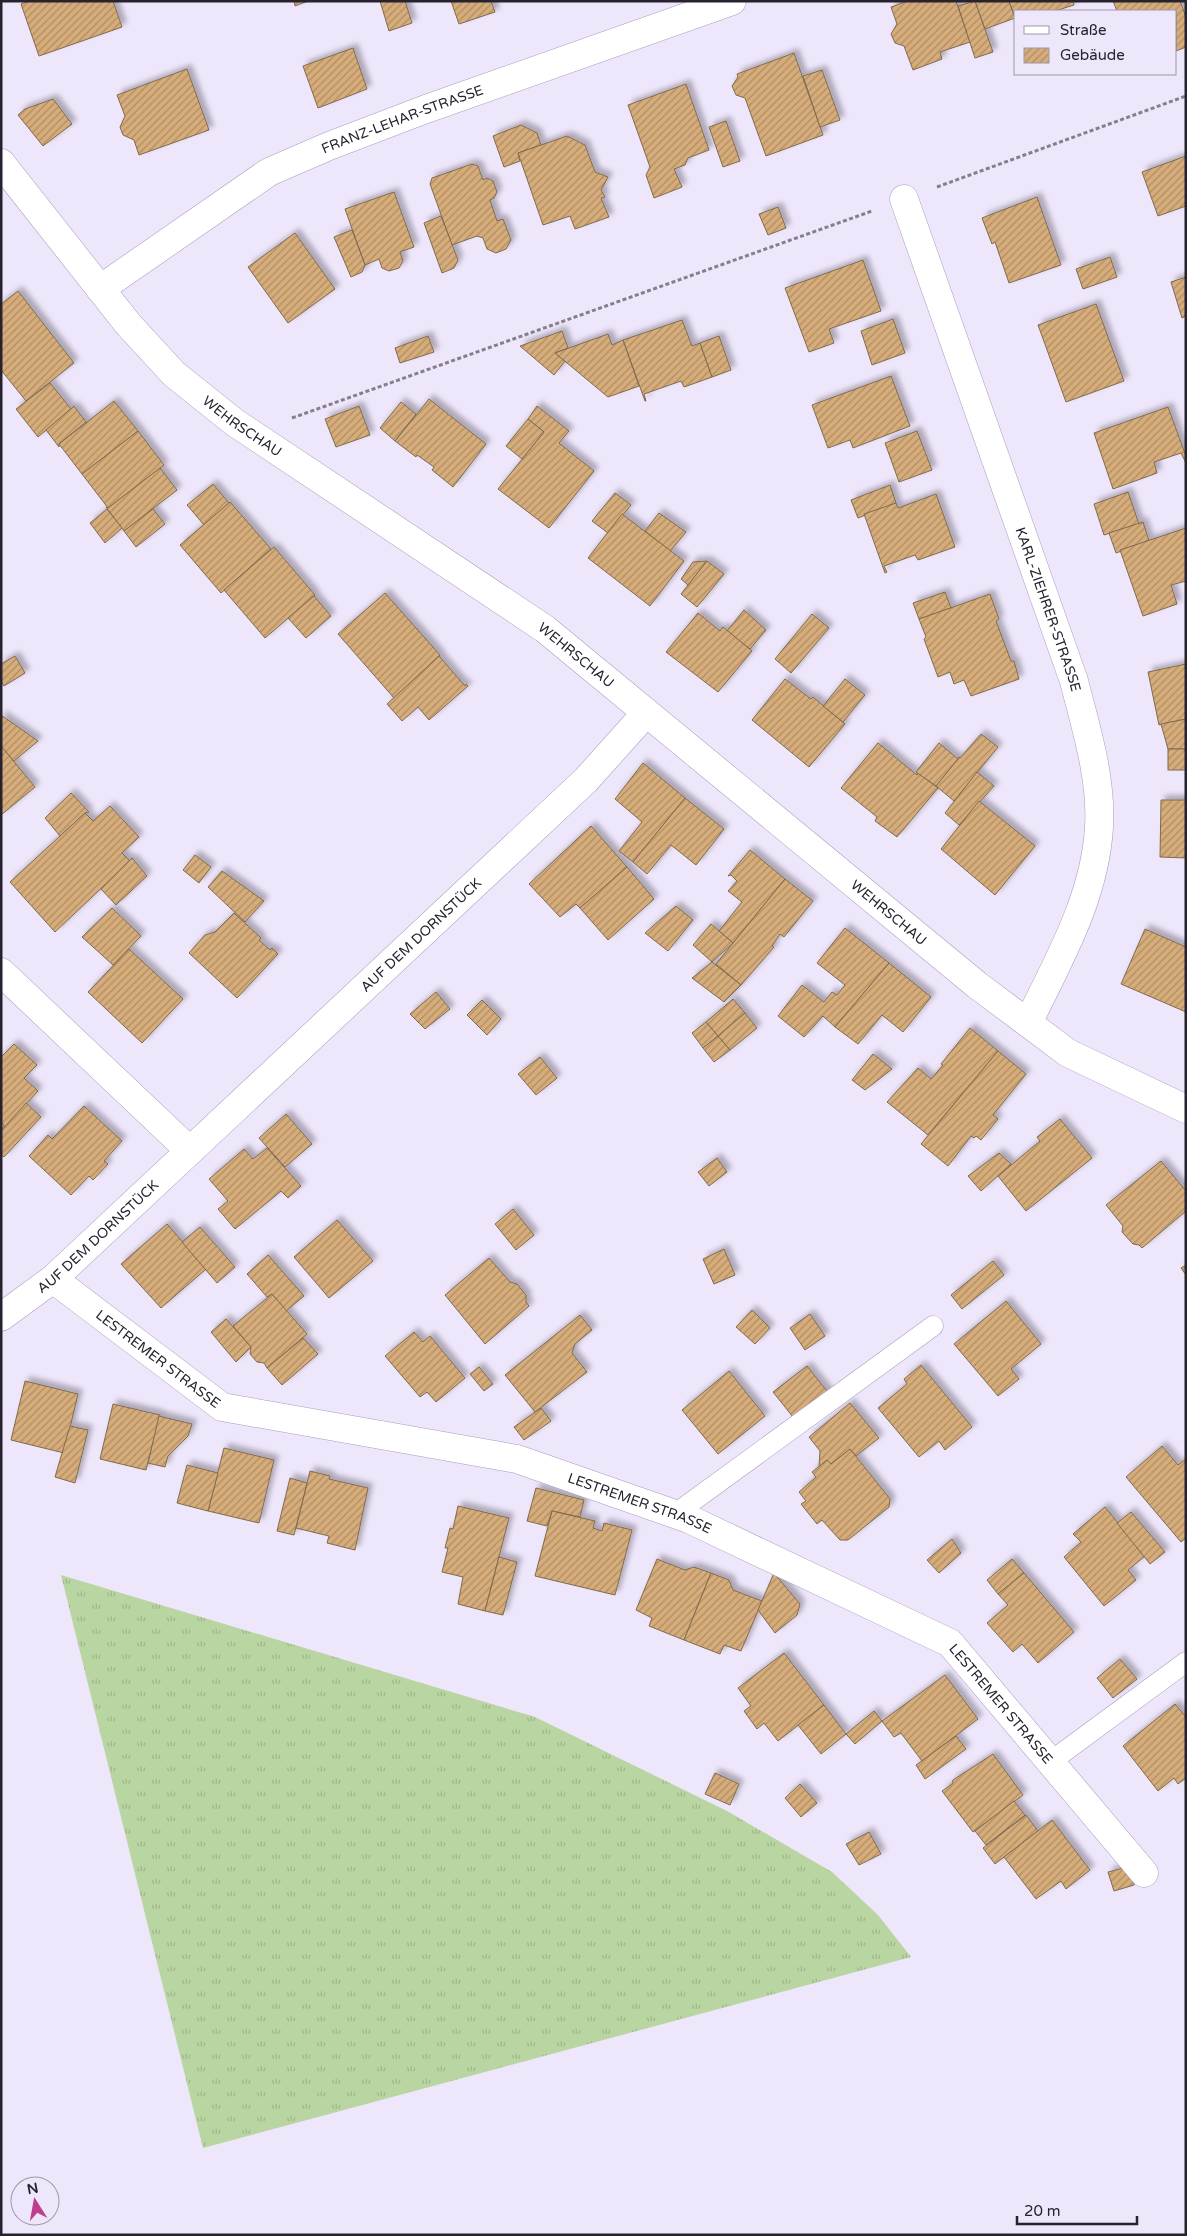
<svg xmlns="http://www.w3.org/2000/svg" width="1187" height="2236" font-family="'Varela Round',sans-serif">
  <defs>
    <pattern id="grass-tufts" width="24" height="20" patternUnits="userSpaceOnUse" patternTransform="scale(1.25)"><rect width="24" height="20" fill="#b9d5a1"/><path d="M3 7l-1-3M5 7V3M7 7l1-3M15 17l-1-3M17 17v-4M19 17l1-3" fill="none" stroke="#9fb78b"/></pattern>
    <pattern id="building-hatch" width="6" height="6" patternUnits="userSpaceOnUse" patternTransform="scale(1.25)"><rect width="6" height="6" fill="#d6ad7a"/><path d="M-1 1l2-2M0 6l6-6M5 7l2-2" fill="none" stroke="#ae8c64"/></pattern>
    <filter id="shadow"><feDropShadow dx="4.5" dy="-4.5" stdDeviation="2.5" flood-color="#0004"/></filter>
  </defs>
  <rect width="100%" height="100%" fill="#eee6fb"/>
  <!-- grass -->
  <polygon fill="url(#grass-tufts)" points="61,1575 535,1717 727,1811 832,1872 878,1915 911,1957 203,2148"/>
  <!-- building -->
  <g fill="url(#building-hatch)" stroke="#7f6a4f" filter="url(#shadow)">
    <polygon points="29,1 113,1 122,27 39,56 21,4"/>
    <polygon points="294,1 308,1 295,6"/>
    <polygon points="380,1 405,1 412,23 389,31"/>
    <polygon points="451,1 491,1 495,12 459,24"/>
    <polygon points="908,1 956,1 970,42 940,52 942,59 913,70 904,46 895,43 891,34 897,24 891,7"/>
    <polygon points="975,1 993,52 975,58 958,6"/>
    <polygon points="975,1 1009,1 1015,18 985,29"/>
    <polygon points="1009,1 1073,1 1074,5 1055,11 1016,11 1016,20"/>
    <polygon points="1113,1 1180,1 1186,17 1186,47 1176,51 1176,11 1117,11"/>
    <polygon points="353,48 367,89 318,108 303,66"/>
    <polygon points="794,53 823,135 766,156 745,98 736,95 732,86 738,77 737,74"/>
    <polygon points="187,69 209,130 139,155 134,140 123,135 120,127 125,116 117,95"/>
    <polygon points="822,70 840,120 820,127 803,76"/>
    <polygon points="686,84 709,150 688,158 685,165 674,169 682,187 654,198 646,175 650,167 628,105"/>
    <polygon points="53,99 72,124 43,146 18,115 25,109"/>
    <polygon points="726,121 740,161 723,167 709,127"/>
    <polygon points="521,125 537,133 541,145 518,153 520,161 504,167 493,136"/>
    <polygon points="567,136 585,145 595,172 608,177 601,190 605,197 601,198 609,217 575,229 570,216 543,225 518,153"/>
    <polygon points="1186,156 1186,206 1158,216 1142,172"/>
    <polygon points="472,164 478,166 483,180 487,178 493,181 497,192 494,198 490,200 497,221 503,219 511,240 506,249 496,253 487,249 483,238 477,236 452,245 430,184 432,178"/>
    <polygon points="394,192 414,247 400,252 403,261 399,268 389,271 382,268 379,259 365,265 345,209"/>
    <polygon points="1037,197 1061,265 1009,283 995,242 992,244 982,218"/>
    <polygon points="778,207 786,228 768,235 759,214"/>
    <polygon points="441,216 458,260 454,268 442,273 424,223"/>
    <polygon points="352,230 365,265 362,272 351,277 334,237"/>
    <polygon points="295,233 335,289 288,323 248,267"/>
    <polygon points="1110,257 1117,277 1083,289 1076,269"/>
    <polygon points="863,260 881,311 829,329 834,343 809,352 785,288"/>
    <polygon points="1186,277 1186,316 1182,318 1171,282"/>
    <polygon points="18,291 74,363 26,401 1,370 1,304"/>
    <polygon points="1096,304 1124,381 1066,402 1038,325"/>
    <polygon points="893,319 905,353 872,365 861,331"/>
    <polygon points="682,320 692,346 700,343 712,377 684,387 681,381 644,394 646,401 645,401 623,340"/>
    <polygon points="562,331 568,348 555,353 565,361 554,375 520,346"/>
    <polygon points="608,334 612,345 623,340 639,386 608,397 555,353"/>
    <polygon points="428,336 434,352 400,363 395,348"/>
    <polygon points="719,336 731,370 712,377 700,343"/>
    <polygon points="891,376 910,426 853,448 850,440 828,448 812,405"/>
    <polygon points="50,383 71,409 38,437 16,409"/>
    <polygon points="429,399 486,444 453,487 432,470 434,467 417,455 416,457 395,441"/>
    <polygon points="114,401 138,431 82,474 59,444"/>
    <polygon points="401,402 416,414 395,441 380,428"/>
    <polygon points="74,406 86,422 59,444 59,447 46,430"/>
    <polygon points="359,406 370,435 336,447 325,419"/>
    <polygon points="537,406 569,431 559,443 594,471 549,528 498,489 544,432 528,419"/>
    <polygon points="1168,407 1186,456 1186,463 1181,453 1154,462 1157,473 1113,489 1094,433"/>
    <polygon points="528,419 544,432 522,459 506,446"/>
    <polygon points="138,431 164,465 108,508 82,474"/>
    <polygon points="917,431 932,470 899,482 885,443"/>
    <polygon points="160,468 177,490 124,531 106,507 108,508"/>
    <polygon points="213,484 229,503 204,525 187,505"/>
    <polygon points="890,485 896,503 858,518 851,500"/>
    <polygon points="1128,492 1139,524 1104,535 1094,504"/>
    <polygon points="615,493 631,505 608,533 592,521"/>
    <polygon points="936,494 955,547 918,560 915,555 884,566 887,572 885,573 864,514 896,503 898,508"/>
    <polygon points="230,502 271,549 221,593 180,545"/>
    <polygon points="107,509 122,528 105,543 90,523"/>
    <polygon points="153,509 165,524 136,547 124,531"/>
    <polygon points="659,513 686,532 670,551 645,531"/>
    <polygon points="622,514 684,561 650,606 588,558"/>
    <polygon points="1143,522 1149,541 1116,553 1109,533"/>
    <polygon points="1186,528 1186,581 1171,585 1177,604 1143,616 1120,550"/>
    <polygon points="274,547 315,595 265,638 224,590"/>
    <polygon points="707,561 688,585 681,579 693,562"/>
    <polygon points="707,561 724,574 697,607 681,594"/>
    <polygon points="945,592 951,608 919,619 913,603"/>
    <polygon points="385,593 440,655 394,698 338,634"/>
    <polygon points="990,594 999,619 996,621 1011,661 1014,661 1019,679 971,696 964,680 954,684 950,672 938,677 924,639 926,637 919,619"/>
    <polygon points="314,596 331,616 306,638 288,618"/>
    <polygon points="744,610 766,630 750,649 727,631"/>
    <polygon points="698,613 720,631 723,627 752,651 718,692 666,652"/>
    <polygon points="812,614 829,628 791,673 775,659"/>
    <polygon points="15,656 25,673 4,686 1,681 1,664"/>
    <polygon points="439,656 465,686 466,684 468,686 429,720 418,707 402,721 387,704"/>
    <polygon points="1186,664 1186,719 1159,725 1148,672"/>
    <polygon points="785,679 811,699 813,697 845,724 809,767 752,720"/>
    <polygon points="845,679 865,695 843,722 823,706"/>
    <polygon points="1,715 38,741 14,761 1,747"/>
    <polygon points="1186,719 1186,749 1168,749 1161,724"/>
    <polygon points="981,734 998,747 954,801 936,786 959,757 960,758"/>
    <polygon points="878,743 917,775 918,773 938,788 897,837 875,821 877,817 841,788"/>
    <polygon points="939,743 958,759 936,786 916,772"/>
    <polygon points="2,747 35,787 1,815 1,747"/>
    <rect x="1168" y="749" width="18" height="21"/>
    <polygon points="643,763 685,798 633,862 619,851 642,822 615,799"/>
    <polygon points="977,772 994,786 959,825 945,813"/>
    <polygon points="71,793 89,812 85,813 60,836 45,818"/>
    <polygon points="685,798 724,829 696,865 671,845 647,874 633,862"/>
    <polygon points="1161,800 1186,800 1186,858 1160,857"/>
    <polygon points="979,801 1035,846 995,895 941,849"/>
    <polygon points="110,806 139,837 122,853 130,861 55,932 10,882 85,813 93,821"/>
    <polygon points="591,826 627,867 580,908 576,904 560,917 529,884"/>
    <polygon points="750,850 785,879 733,943 719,931 742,902 728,891 737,881 731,875 728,876"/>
    <polygon points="195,855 211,867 199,883 183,870"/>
    <polygon points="132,858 147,876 116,905 101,889"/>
    <polygon points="627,867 654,899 608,940 580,908"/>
    <polygon points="222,871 264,901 245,922 208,887"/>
    <polygon points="785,879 813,901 784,937 780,934 772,946 774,947 741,985 716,964"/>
    <polygon points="676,906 693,920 668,951 645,933"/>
    <polygon points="112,908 141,936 113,965 82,937"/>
    <polygon points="234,913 261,938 259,940 270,950 272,948 278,954 237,998 189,953 205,935 215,932"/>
    <polygon points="711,924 733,943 712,962 693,945"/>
    <polygon points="845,928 889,963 835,1027 823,1016 804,1037 778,1016 802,985 824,1002 832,992 837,995 845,985 817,963"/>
    <polygon points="1145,929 1186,947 1186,1012 1121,984"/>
    <polygon points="129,949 183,999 142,1043 88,992"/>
    <polygon points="712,962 741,985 724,1002 692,978"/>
    <polygon points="889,963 931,997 903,1032 882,1015 858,1044 835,1027"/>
    <polygon points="436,992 450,1009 425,1029 410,1014"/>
    <polygon points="733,999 745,1013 718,1036 706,1022"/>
    <polygon points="482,1000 501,1019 487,1035 467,1015"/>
    <polygon points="745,1013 757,1028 730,1050 718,1036"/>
    <polygon points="706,1022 718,1036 703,1048 692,1033"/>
    <polygon points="970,1028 998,1051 928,1135 887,1102 918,1068 931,1079 943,1065 941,1064"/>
    <polygon points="718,1036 730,1050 714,1062 703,1048"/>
    <polygon points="14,1044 37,1065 24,1078 38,1091 1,1131 4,1125 1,1123 1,1057"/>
    <polygon points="998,1051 1026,1074 993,1115 998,1119 981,1140 976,1136 974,1138 971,1136 948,1166 921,1144"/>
    <polygon points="873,1054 892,1069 865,1090 852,1080"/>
    <polygon points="540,1057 557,1078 536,1095 518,1074"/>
    <polygon points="26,1103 41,1117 4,1157 1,1155 1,1131"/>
    <polygon points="84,1106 122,1141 104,1161 108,1164 93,1180 89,1176 71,1195 29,1156 48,1135 52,1139"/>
    <polygon points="286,1114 312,1144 285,1167 259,1138"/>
    <polygon points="1060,1119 1092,1158 1026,1211 998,1176 1040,1141 1037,1137"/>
    <polygon points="267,1148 301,1186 288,1198 281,1191 235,1229 218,1209 228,1201 209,1179 244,1149 253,1159"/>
    <polygon points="999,1153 1011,1164 981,1191 968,1176"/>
    <polygon points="717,1158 727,1172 709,1186 698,1172"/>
    <polygon points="1161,1161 1186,1191 1186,1211 1142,1248 1139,1245 1133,1244 1122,1232 1123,1226 1106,1205"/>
    <polygon points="513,1209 534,1235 516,1250 495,1224"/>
    <polygon points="337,1220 373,1261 329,1298 294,1257"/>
    <polygon points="167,1224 206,1269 161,1308 121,1264"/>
    <polygon points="200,1227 235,1267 217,1283 182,1242"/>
    <polygon points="724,1249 735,1275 714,1284 703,1259"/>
    <polygon points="268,1255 304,1296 286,1311 272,1294 267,1297 247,1274"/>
    <polygon points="489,1258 510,1282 517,1284 526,1295 526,1302 529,1306 485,1344 445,1295"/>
    <polygon points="993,1261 1004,1275 962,1309 951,1295"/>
    <polygon points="1186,1265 1186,1275 1181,1268"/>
    <polygon points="272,1294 307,1334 267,1368 264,1363 257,1362 250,1354 251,1347 233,1326"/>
    <polygon points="1006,1301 1041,1344 1011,1369 1019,1379 998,1396 954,1344"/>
    <polygon points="752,1310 770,1328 755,1344 736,1327"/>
    <polygon points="810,1314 825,1336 805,1350 790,1328"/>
    <polygon points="580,1315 592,1330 575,1344 572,1353 587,1372 535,1412 505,1375"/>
    <polygon points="226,1319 251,1347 236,1362 211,1332"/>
    <polygon points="414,1332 423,1342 430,1336 465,1378 436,1402 427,1392 420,1397 385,1356"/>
    <polygon points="303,1338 318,1354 282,1385 267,1368"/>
    <polygon points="921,1365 972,1427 945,1450 939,1441 919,1457 878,1408 907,1384 904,1379"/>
    <polygon points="807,1366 831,1396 797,1422 773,1392"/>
    <polygon points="479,1367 493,1384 484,1391 470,1374"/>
    <polygon points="729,1371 765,1416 718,1454 682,1410"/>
    <polygon points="25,1381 78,1394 64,1453 11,1440"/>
    <polygon points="850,1403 879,1438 856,1456 850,1449 831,1464 827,1460 819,1467 820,1451 809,1437"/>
    <polygon points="113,1404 160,1415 146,1470 100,1459"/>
    <polygon points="541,1408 551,1421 524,1440 514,1427"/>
    <polygon points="159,1416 192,1424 188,1436 168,1456 165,1467 148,1463"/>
    <polygon points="70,1426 88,1430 75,1483 55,1477"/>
    <polygon points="1162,1446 1178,1465 1186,1459 1186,1538 1181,1542 1126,1477"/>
    <polygon points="224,1448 274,1460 259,1523 208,1511"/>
    <polygon points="850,1449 890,1499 889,1507 848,1540 840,1540 822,1520 817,1524 801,1504 806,1501 799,1492 816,1477 812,1472 827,1460 831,1464"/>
    <polygon points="187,1465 218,1473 208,1511 177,1503"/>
    <polygon points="310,1471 330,1476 329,1479 368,1488 355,1550 327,1543 329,1536 296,1528"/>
    <polygon points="290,1478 307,1483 294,1535 277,1531"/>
    <polygon points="536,1488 584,1500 580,1517 552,1511 547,1526 527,1521"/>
    <polygon points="458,1506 509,1518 485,1611 458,1604 463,1577 442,1572 448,1548 445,1548 450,1528 453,1529"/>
    <polygon points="1105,1507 1145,1556 1128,1570 1136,1580 1104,1606 1064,1557 1081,1542 1073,1534"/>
    <polygon points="552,1511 595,1521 593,1528 602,1531 604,1523 632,1530 615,1595 535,1576"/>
    <polygon points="1131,1512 1165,1552 1150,1564 1117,1523"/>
    <polygon points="952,1539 961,1553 939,1573 927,1560"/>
    <polygon points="499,1557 517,1562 503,1615 485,1611"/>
    <polygon points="657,1559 685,1570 694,1567 711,1573 684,1640 649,1626 652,1618 636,1610"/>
    <polygon points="1012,1559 1024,1573 998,1594 987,1580"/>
    <polygon points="711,1573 729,1580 733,1590 762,1601 741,1651 724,1645 720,1654 684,1640"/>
    <polygon points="774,1573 800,1604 797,1615 775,1633 758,1610"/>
    <polygon points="1024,1573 1074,1632 1038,1663 1022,1644 1013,1652 987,1623 1008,1605 998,1594"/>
    <polygon points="784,1653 824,1705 778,1741 764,1723 757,1729 744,1711 751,1706 738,1688"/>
    <polygon points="1120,1659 1137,1679 1113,1698 1097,1678"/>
    <polygon points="945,1675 978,1719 922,1761 901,1733 894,1737 882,1721"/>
    <polygon points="1175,1704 1186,1717 1186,1778 1178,1784 1174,1778 1158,1791 1123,1746"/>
    <polygon points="824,1705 846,1734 821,1754 798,1725"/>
    <polygon points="874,1711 882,1721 855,1744 846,1734"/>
    <polygon points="956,1736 966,1749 925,1779 916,1765"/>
    <polygon points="993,1754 1023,1795 973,1832 942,1791 952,1784 953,1780"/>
    <polygon points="715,1773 739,1784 730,1805 705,1794"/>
    <polygon points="800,1784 817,1803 801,1817 785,1798"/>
    <polygon points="1014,1801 1025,1815 986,1845 975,1831"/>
    <polygon points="1026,1815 1038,1831 995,1864 983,1848"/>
    <polygon points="1052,1820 1090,1870 1066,1889 1061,1881 1036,1899 1004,1857"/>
    <polygon points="869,1832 881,1854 859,1865 846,1844"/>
    <polygon points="1131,1866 1134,1885 1114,1891 1108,1872"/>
  </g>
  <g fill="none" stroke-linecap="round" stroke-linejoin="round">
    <defs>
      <g id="service">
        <polyline points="675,1514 933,1326"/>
        <polyline points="1050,1762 1186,1662"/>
      </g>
      <g id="minor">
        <path id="s1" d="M 1,163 L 128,324 L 174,374 L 234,422 L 545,629 L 977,985 L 1068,1053 L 1186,1109"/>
        <path id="s2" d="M 904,199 L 1074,681 C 1086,728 1102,779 1099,827 C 1095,898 1058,961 1028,1023"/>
        <path id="s3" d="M 100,289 L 269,172 L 329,146 L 426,109 L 732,1"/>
        <polyline points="1,972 190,1151"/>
        <path id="s4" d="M 53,1279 L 222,1407 L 517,1459 L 689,1519 L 950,1643 L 1144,1873"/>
        <path id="s5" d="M 1,1317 L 53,1279 L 586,780 L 646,713"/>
      </g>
    </defs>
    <!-- service casing -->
    <use href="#service" stroke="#a99cbc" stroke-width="21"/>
    <!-- minor casing -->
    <use href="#minor" stroke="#a99cbc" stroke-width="29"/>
    <!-- path -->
    <g stroke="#847e8e" stroke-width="3" stroke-dasharray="4 2.5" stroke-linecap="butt">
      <polyline points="937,187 1186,96"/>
      <polyline points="292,418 872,211"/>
    </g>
    <!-- service -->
    <use href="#service" stroke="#fff" stroke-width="20"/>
    <!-- minor -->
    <use href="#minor" stroke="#fff" stroke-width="28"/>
  </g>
  <g text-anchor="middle" stroke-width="4" stroke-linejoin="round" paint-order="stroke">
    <!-- street labels -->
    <g font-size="14" fill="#27222e" stroke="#eee6fb">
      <text dy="5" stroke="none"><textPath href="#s3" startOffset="349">FRANZ-LEHAR-STRASSE</textPath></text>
      <text dy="5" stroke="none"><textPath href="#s1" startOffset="359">WEHRSCHAU</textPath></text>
      <text dy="5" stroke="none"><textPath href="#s2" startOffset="435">KARL-ZIEHRER-STRASSE</textPath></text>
      <text dy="5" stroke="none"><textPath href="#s1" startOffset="764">WEHRSCHAU</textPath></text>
      <text dy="5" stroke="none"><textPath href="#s1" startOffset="1169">WEHRSCHAU</textPath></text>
      <text dy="5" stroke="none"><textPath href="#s5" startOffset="568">AUF DEM DORNSTÜCK</textPath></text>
      <text dy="5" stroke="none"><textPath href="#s5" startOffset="126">AUF DEM DORNSTÜCK</textPath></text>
      <text dy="5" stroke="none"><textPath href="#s4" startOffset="132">LESTREMER STRASSE</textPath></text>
      <text dy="5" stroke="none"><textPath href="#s4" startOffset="642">LESTREMER STRASSE</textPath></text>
      <text dy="5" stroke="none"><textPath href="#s4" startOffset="1062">LESTREMER STRASSE</textPath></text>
    </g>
  </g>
  <!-- border -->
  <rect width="1187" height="2236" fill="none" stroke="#27222e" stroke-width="5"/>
  <!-- legend -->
  <rect x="1014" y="10" width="162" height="65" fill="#eee6fb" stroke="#9e98a9"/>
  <rect x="1024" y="26" width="25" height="8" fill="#ffffff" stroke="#9e98a9"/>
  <text x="1060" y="35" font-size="15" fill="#27222e">Straße</text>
  <rect x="1024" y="48" width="25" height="15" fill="url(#building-hatch)" stroke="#9e98a9"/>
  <text x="1060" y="60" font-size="15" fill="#27222e">Gebäude</text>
  <!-- north arrow -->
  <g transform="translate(35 2201) rotate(349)"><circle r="24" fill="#eee6fb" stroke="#9e98a9"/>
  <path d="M0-4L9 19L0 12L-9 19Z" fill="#be408d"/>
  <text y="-8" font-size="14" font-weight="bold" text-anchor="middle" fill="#27222e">N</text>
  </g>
  <!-- scale -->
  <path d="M1017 2216v8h120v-8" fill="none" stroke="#27222e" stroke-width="2.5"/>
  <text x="1024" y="2216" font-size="15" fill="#27222e" stroke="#eee6fb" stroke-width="4" paint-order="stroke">20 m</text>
</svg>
